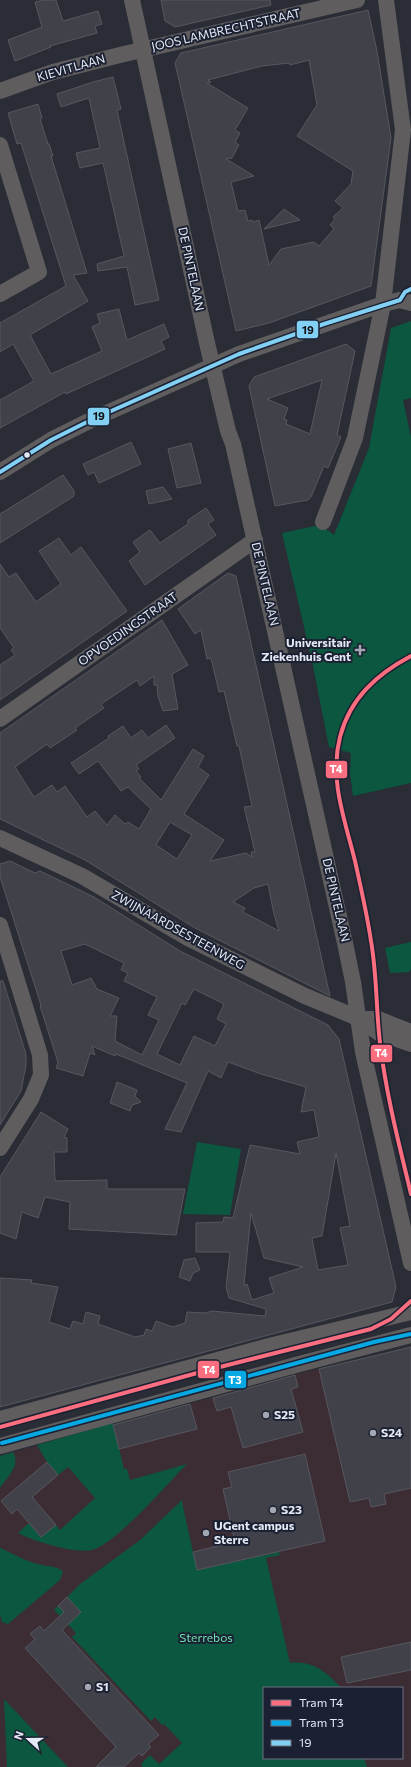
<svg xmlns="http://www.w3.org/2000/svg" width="411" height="1767" font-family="Commissioner,sans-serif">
  <rect width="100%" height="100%" fill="#2a2d36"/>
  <!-- education -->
  <path fill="#3c2c33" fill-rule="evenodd" d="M 410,1348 L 411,1353 L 411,1767 L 0,1767 L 0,1456 L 305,1372 ZM 264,1688 L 402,1688 L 402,1758 L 264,1758 Z"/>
  <!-- green -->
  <g fill="#0b573f">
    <polygon points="411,321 411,398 403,400 411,437 411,783 353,796 350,773 351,753 329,747 312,661 282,533 315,526 326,529 334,535 369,448 391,328"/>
    <polygon points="411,942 411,969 409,972 390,973 385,948"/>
    <polygon points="197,1142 241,1149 230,1215 183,1214"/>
    <path d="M 113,1423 L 124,1469 L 127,1469 L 130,1480 L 187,1464 C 167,1484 116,1544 92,1550 C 75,1554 33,1541 18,1533 L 29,1523 L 41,1537 L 56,1525 L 60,1530 L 95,1498 L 68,1467 L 58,1475 L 47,1462 L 37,1445 Z"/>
    <path d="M 13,1452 C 21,1466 8,1476 0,1488 L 0,1456 Z"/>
    <path d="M 183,1499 L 182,1502 L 197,1570 L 279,1552 L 280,1555 L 266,1558 L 290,1663 C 312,1660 327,1672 341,1688 L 264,1688 L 264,1758 L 364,1758 L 367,1767 L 143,1767 L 141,1764 L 150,1755 L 159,1764 L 182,1743 L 164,1724 L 162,1725 L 155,1717 L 151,1721 L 72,1637 L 76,1633 L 54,1610 L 58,1606 L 72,1621 L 81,1612 L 67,1597 L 80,1584 L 140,1540 Z"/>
    <path d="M 0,1548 C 14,1554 27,1562 42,1565 C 50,1567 59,1566 63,1572 L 60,1580 L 8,1624 L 2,1622 L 0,1614 Z"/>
    <polygon points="4,1699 68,1767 7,1767"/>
  </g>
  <!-- building -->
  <g fill="#414149" stroke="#57575f" fill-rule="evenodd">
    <polygon points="44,0 56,0 63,21 98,11 102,24 95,26 97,33 50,46 51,47 15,61 8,40 42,27 35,2"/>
    <polygon points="161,0 270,0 271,5 175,27 165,21"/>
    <path d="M 368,10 L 377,51 L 391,138 L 371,286 L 269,323 L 236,331 L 175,63 L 181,53 ZM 309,60 L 317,105 L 297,136 L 353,171 L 351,184 L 335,201 L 343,208 L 333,217 L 335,219 L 330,225 L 334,229 L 319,246 L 314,242 L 281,249 L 269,265 L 259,220 L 253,222 L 252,220 L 248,221 L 245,210 L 238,211 L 231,182 L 254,176 L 226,159 L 232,158 L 239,145 L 235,142 L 240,133 L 235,130 L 248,108 L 207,83 L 211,82 L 208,80 L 262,66 L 289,63 L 290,65 Z"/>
    <polygon points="113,77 121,109 117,110 159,300 135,305 127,267 98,271 97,264 124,256 103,163 80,168 76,153 100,148 89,98 61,107 57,94 93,82"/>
    <polygon points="38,104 42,118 40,119 48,144 49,144 53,156 51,156 87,273 73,275 88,301 30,335 51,374 102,351 92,327 100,323 97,314 119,309 127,340 164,324 169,337 161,341 165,349 66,394 65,392 0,428 0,400 34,381 13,344 0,352 0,323 66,286 21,143 17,144 8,113"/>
    <polygon points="284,209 300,220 264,229"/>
    <path d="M 346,344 L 355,351 L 337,435 L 341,437 L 328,468 L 324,466 L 311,497 L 308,500 L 275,506 L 249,386 L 254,377 ZM 322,380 L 310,434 L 286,424 L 287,420 L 284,419 L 288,408 L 267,399 Z"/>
    <polygon points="131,442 141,464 99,483 94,472 88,475 83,464"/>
    <polygon points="191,443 201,483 177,488 168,449"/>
    <polygon points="63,475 74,491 74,496 0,543 0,514"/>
    <polygon points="163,487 172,499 149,504 146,491"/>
    <polygon points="206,508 214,520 208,524 216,535 145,585 129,561 140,552 133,542 150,530 160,543 188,524 188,520"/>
    <polygon points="59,538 71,555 81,547 127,611 0,700 0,665 15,655 11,650 14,648 0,628 0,564 9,577 16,573 36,602 61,584 39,551"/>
    <path d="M 228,573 L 236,576 L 330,996 L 195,928 L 85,860 L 0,819 L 0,733 L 162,620 L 188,665 L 172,674 L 178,709 L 163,711 L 158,696 L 157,685 L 154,685 L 154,676 L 140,686 L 137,680 L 101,704 L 104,708 L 75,728 L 77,730 L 50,748 L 47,744 L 15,767 L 34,797 L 52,785 L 57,792 L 65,786 L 87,817 L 95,811 L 107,825 L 115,815 L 125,824 L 128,822 L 139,829 L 151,809 L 128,787 L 121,791 L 98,761 L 79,774 L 71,763 L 109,738 L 108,736 L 123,726 L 131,738 L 142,730 L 148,738 L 166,725 L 175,738 L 136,765 L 139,769 L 136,771 L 141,777 L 139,778 L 161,800 L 193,749 L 204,756 L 198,767 L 209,775 L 184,814 L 224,840 L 210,861 L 246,853 L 252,857 L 251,852 L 255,852 L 244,807 L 252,806 L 239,746 L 237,746 L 224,691 L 219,692 L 211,658 L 207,659 L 201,630 L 195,634 L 178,609 ZM 170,822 L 192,835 L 177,859 L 156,845 ZM 268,884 L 274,914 L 279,931 L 243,912 L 245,908 L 233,902 L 254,888 Z"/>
    <path d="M 10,861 L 35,873 L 40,871 L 94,897 L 180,951 L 328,1025 L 339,1039 L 386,1243 L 396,1287 L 392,1302 L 0,1407 L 0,1278 L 32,1280 L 31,1283 L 58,1287 L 49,1322 L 70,1329 L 73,1321 L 83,1324 L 86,1312 L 100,1316 L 98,1324 L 135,1337 L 144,1335 L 146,1329 L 152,1331 L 156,1321 L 173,1327 L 185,1323 L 187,1312 L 206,1313 L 212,1311 L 265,1316 L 266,1309 L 229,1298 L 226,1287 L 230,1252 L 196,1252 L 196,1223 L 223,1222 L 224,1217 L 233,1218 L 250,1145 L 300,1154 L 297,1142 L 319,1137 L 314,1110 L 301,1112 L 306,1087 L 261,1074 L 228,1062 L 221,1078 L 208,1071 L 181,1132 L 165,1129 L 187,1083 L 116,1054 L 115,1056 L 92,1046 L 95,1055 L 90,1053 L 83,1076 L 56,1068 L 58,1062 L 40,1006 L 41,1005 L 0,877 L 0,864 ZM 85,944 L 124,963 L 121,970 L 128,973 L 124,981 L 157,997 L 148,1015 L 159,1020 L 142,1055 L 115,1041 L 117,1016 L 110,1016 L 119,998 L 97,989 L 91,978 L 72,985 L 61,951 ZM 194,989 L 224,1004 L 217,1019 L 226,1024 L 215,1046 L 194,1036 L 180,1065 L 157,1054 L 182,1003 L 185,1005 ZM 336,1153 L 350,1226 L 340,1228 L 348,1265 L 318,1270 L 312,1238 L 322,1236 ZM 251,1213 L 264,1258 L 303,1267 L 269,1278 L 274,1293 L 252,1300 L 247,1284 L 244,1285 Z"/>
    <polygon points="0,981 3,981 26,1054 26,1065 21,1091 0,1125"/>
    <polygon points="117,1082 137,1090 135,1096 141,1102 132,1105 130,1111 110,1103"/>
    <polygon points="41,1112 68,1129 64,1137 67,1138 67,1152 54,1152 55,1181 107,1180 107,1189 185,1189 176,1235 69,1229 70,1202 45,1197 38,1218 22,1212 16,1239 0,1233 0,1177"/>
    <polygon points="195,1258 200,1270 193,1273 190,1281 179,1277 184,1260"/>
    <polygon points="411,1347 411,1488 384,1494 386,1504 371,1507 369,1498 350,1502 319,1369"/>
    <polygon points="295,1375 298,1387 291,1389 303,1432 243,1448 231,1407 217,1411 213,1398"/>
    <polygon points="190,1404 197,1429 119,1449 113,1425"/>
    <polygon points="305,1454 325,1541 197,1570 193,1552 235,1542 223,1489 232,1487 228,1472"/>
    <polygon points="47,1462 58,1475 32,1497 56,1525 41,1537 17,1509 12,1514 1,1501"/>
    <polygon points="67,1597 81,1612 62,1630 159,1735 148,1744 151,1747 142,1756 139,1753 124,1767 96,1767 116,1747 25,1648 35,1639 30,1634 40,1626 44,1631 64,1612 58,1606"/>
    <polygon points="411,1642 411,1670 347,1683 341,1657"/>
  </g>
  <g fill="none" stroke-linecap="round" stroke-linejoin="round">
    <!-- minor -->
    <g stroke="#605d5f" stroke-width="16">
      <polyline points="132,0 207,343 228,431 233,444 345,943 353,982 363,1052 411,1263"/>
      <polyline points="0,91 53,72 120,55 357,0"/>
      <polyline points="0,145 39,272 0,294"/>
      <polyline points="0,472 51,440 91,420 239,354 383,304 400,300 411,303"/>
      <polyline points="323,522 355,438 383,304 403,130 386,0"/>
      <polyline points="0,719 255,540"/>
      <polyline points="0,838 82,876 188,938 305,996 358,1018 379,1033 411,1044"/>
      <polyline points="0,925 40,1055 41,1075 31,1099 0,1148"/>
      <polyline points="360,1019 378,1019 411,1032"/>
      <polyline points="0,1419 273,1345 411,1312"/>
      <polyline points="0,1446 303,1363 411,1335"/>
    </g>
    <defs>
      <polyline id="bus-1" points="0,472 51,440 91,420 239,354 324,324 400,300 405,292 411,289"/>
    </defs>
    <!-- bus-1 casing -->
    <use href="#bus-1" stroke="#1b2132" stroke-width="7"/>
    <!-- bus-1 -->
    <use href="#bus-1" stroke="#83d0f5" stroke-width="4"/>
    <defs>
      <g id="tram-1">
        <path d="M 411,656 C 377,674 350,698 340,737 C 329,780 345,820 355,861 C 361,888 367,914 371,941 C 377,975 376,1009 380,1043 C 386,1094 399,1144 411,1194"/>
        <polyline points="0,1427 208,1370 371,1329 391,1319 411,1301"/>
      </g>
      <polyline id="tram-2" points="2,1443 374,1342 411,1334"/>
    </defs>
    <!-- tram-1 casing -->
    <use href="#tram-1" stroke="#1b2132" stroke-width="7"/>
    <!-- tram-2 casing -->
    <use href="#tram-2" stroke="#1b2132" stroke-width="7"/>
    <!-- tram-1 -->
    <use href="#tram-1" stroke="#fb6e7f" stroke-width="4"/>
    <!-- tram-2 -->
    <use href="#tram-2" stroke="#06a9e3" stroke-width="4"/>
  </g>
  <!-- markers -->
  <circle fill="#e4e9f5" stroke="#1b2132" stroke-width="1.5" cx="27" cy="455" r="3.5"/>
  <g fill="#a3a7b2" stroke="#1b2132" stroke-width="1.5">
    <path d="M358 644h4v4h4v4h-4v4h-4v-4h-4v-4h4z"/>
    <circle cx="266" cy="1415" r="4"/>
    <circle cx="373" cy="1433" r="4"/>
    <circle cx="273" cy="1510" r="4"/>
    <circle cx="206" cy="1533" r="4"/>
    <circle cx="88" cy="1687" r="4"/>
  </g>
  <g text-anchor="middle" stroke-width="4" stroke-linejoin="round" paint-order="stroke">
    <!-- street labels -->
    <g font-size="12" fill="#e4e9f5" stroke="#1b2132">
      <text transform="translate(226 30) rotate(-13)" y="4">JOOS LAMBRECHTSTRAAT</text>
      <text transform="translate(71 68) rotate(-16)" y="4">KIEVITLAAN</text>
      <text transform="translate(191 269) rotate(78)" y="4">DE PINTELAAN</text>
      <text transform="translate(265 584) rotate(77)" y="4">DE PINTELAAN</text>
      <text transform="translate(128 629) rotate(-35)" y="4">OPVOEDINGSTRAAT</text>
      <text transform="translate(336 900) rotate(77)" y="4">DE PINTELAAN</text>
      <text transform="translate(178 930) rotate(29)" y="4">ZWIJNAARDSESTEENWEG</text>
    </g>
    <!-- poi labels -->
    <g font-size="12" font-weight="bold" fill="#e4e9f5" stroke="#1b2132" text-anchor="start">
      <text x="351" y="647" text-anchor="end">Universitair<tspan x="351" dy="14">Ziekenhuis Gent</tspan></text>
      <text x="274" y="1419">S25</text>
      <text x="381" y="1437">S24</text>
      <text x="281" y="1514">S23</text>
      <text x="214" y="1530">UGent campus<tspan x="214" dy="14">Sterre</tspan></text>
      <text x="96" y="1691">S1</text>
    </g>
    <!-- park labels -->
    <g font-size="12" fill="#6fe4b1" stroke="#1b2132">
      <text x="206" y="1642">Sterrebos</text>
    </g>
  </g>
  <g stroke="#1b2132" stroke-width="1.5">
    <rect x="296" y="320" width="23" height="19" rx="4" fill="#83d0f5"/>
    <rect x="87" y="407" width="23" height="19" rx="4" fill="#83d0f5"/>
    <rect x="325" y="760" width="23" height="19" rx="4" fill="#fb6e7f"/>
    <rect x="370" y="1044" width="23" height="19" rx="4" fill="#fb6e7f"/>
    <rect x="197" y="1360" width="23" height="19" rx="4" fill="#fb6e7f"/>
    <rect x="224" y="1370" width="23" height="19" rx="4" fill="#06a9e3"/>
  </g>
  <g font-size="11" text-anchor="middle" font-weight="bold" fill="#fff">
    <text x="336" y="773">T4</text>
    <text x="381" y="1057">T4</text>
    <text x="209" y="1374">T4</text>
    <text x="235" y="1384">T3</text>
  </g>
  <g font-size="11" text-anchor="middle" font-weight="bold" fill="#111">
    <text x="308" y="334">19</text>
    <text x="99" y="420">19</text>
  </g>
  <!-- legend -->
  <rect x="263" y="1687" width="140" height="72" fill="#1b2132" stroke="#6b7180"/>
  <rect x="271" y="1700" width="20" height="6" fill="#fb6e7f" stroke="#6b7180"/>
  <text x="299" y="1707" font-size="12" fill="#e4e9f5">Tram T4</text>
  <rect x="271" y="1720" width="20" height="6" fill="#06a9e3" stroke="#6b7180"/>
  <text x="299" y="1727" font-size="12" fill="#e4e9f5">Tram T3</text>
  <rect x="271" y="1740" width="20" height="6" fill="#83d0f5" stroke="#6b7180"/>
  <text x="299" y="1747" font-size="12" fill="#e4e9f5">19</text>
  <!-- north arrow -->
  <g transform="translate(28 1739) rotate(291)" stroke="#1b2132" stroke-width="3" paint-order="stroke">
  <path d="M0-3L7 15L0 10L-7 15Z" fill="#e4e9f5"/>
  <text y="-6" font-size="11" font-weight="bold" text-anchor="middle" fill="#e4e9f5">N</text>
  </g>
</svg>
